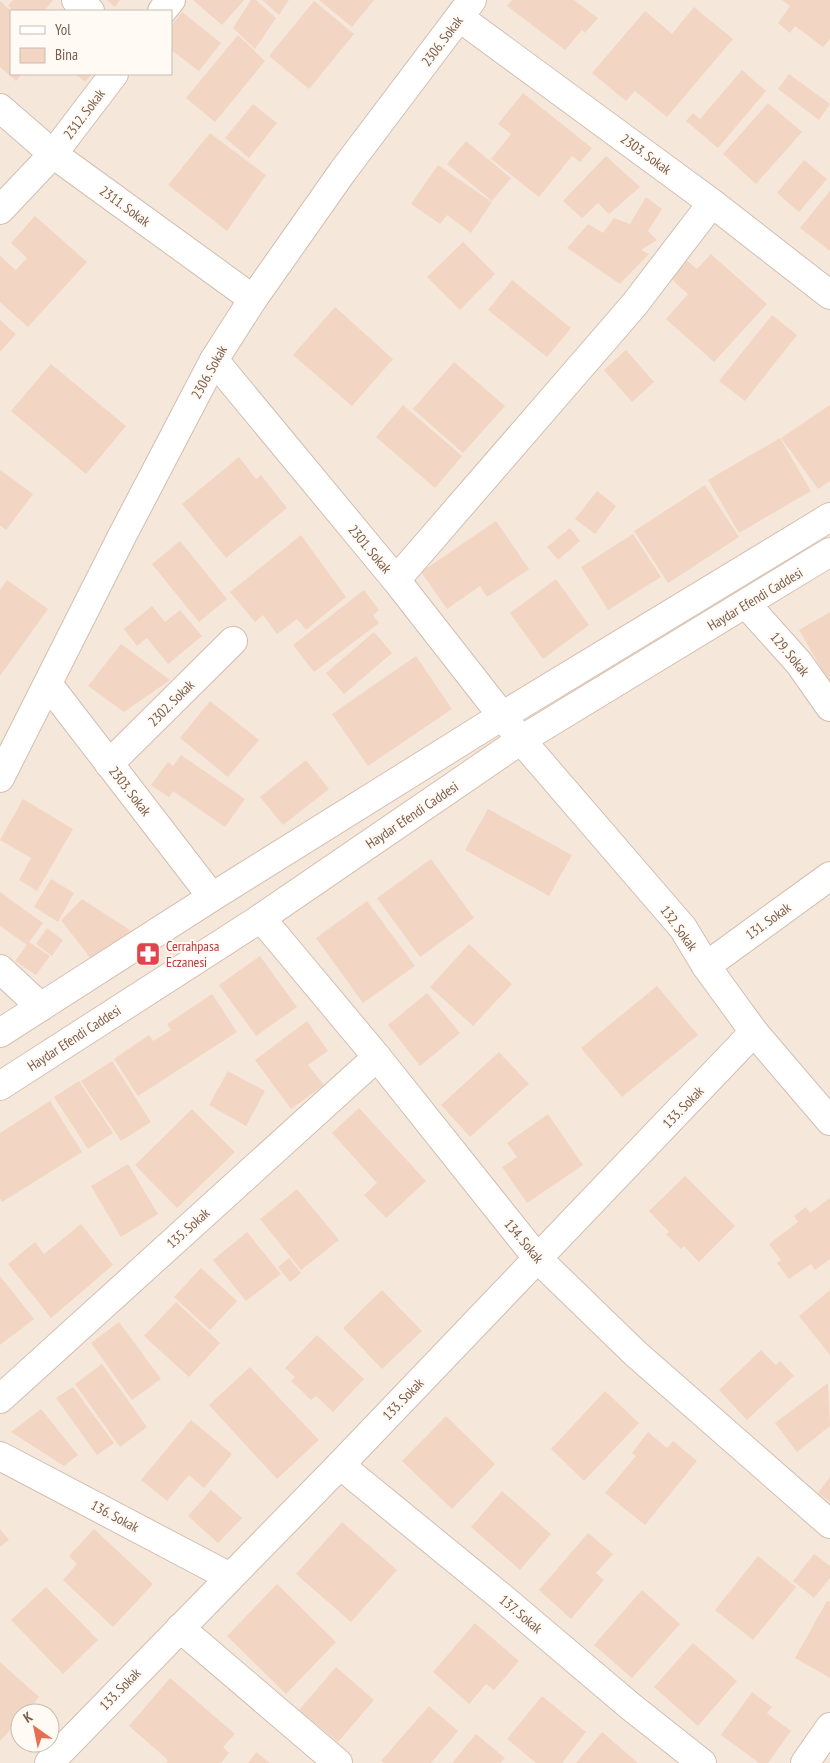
<svg xmlns="http://www.w3.org/2000/svg" width="830" height="1763" font-family="'PT Sans Narrow',sans-serif">
  <rect width="100%" height="100%" fill="#fdf6ec"/>
  <!-- residential -->
  <path fill="#f5e8da" fill-rule="evenodd" d="M 0,0 L 830,0 L 830,1763 L 0,1763 ZM 11,11 L 171,11 L 171,74 L 11,74 ZM 20,1713 L 50,1713 L 50,1743 L 20,1743 Z"/>
  <!-- building -->
  <g fill="#f3d5c3">
    <polygon points="13,0 53,0 44,11 14,11 8,6"/>
    <polygon points="107,0 120,0 115,7"/>
    <polygon points="193,0 244,0 222,25"/>
    <polygon points="251,0 256,0 276,18 255,49 233,28"/>
    <polygon points="262,0 289,0 279,15"/>
    <polygon points="319,0 374,0 352,27"/>
    <polygon points="512,0 574,0 598,18 585,33 582,30 565,50 507,6"/>
    <polygon points="782,0 830,0 830,39 823,47 795,26 790,33 778,23 790,6"/>
    <polygon points="0,1 11,11 11,74 22,74 16,81 0,67"/>
    <polygon points="314,1 354,34 309,89 269,56"/>
    <polygon points="694,7 733,39 667,117 635,91 626,101 592,73 645,11 672,34"/>
    <polygon points="182,12 221,43 199,71 171,50 171,26"/>
    <polygon points="238,35 265,61 215,122 186,98"/>
    <polygon points="742,70 766,91 718,148 686,121 693,113 700,119"/>
    <polygon points="75,74 92,74 85,82"/>
    <polygon points="789,74 830,104 819,120 778,89"/>
    <polygon points="523,93 592,148 580,162 572,156 539,197 491,159 511,134 498,124"/>
    <polygon points="768,103 802,132 756,184 723,154"/>
    <polygon points="253,104 277,123 249,158 225,138"/>
    <polygon points="210,133 266,175 227,231 168,185"/>
    <polygon points="466,141 511,178 492,201 447,164"/>
    <polygon points="606,156 640,187 609,214 598,203 582,218 563,201"/>
    <polygon points="804,160 827,179 799,212 777,193"/>
    <polygon points="438,165 492,202 471,233 447,215 440,224 411,204"/>
    <polygon points="830,191 830,251 800,228"/>
    <polygon points="646,197 662,209 648,231 657,240 641,250 649,254 620,284 567,248 588,224 603,233 614,218 630,224"/>
    <polygon points="35,216 87,262 28,327 0,302 0,256 16,270 27,258 11,243"/>
    <polygon points="463,242 495,274 460,310 427,277"/>
    <polygon points="711,254 767,304 714,362 666,319 688,294 669,277 685,259 697,269"/>
    <polygon points="512,280 571,328 547,357 488,310"/>
    <polygon points="335,307 393,359 352,406 293,355"/>
    <polygon points="772,315 797,335 745,401 719,381"/>
    <polygon points="0,320 16,334 0,352"/>
    <polygon points="626,350 654,382 632,402 604,370"/>
    <polygon points="454,362 505,406 463,453 413,409"/>
    <polygon points="51,364 126,426 86,474 11,411"/>
    <polygon points="403,405 462,456 435,488 376,437"/>
    <polygon points="830,405 830,481 818,489 781,438"/>
    <polygon points="780,438 811,491 739,533 708,480"/>
    <polygon points="239,457 256,479 261,475 287,508 226,558 182,504"/>
    <polygon points="0,470 33,494 6,530 0,525"/>
    <polygon points="705,485 739,537 668,583 634,531"/>
    <polygon points="597,491 616,506 595,534 575,519"/>
    <polygon points="496,521 529,569 487,597 480,586 447,609 421,572"/>
    <polygon points="570,528 580,541 558,560 547,547"/>
    <polygon points="633,534 661,577 608,610 581,567"/>
    <polygon points="301,535 346,597 306,630 297,619 277,634 263,615 255,622 230,592"/>
    <polygon points="180,541 227,599 199,622 152,564"/>
    <polygon points="556,579 589,625 543,659 510,613"/>
    <polygon points="7,580 48,609 0,676 0,590"/>
    <polygon points="364,590 379,610 373,615 379,623 314,672 293,645"/>
    <polygon points="152,606 165,622 180,610 202,636 168,664 147,638 137,646 124,629"/>
    <polygon points="830,612 830,683 799,630"/>
    <polygon points="374,632 392,653 344,694 326,673"/>
    <polygon points="121,644 170,680 124,712 88,686"/>
    <polygon points="416,656 452,709 368,766 332,714"/>
    <polygon points="210,701 259,740 228,777 180,738"/>
    <polygon points="181,755 245,799 225,827 173,791 169,797 151,785 168,762 173,766"/>
    <polygon points="306,760 329,789 283,825 260,797"/>
    <polygon points="23,799 73,829 37,891 19,880 31,858 0,840"/>
    <polygon points="488,809 572,855 549,896 465,850"/>
    <polygon points="431,859 474,918 420,957 377,898"/>
    <polygon points="51,879 74,893 58,922 34,907"/>
    <polygon points="0,892 43,923 29,942 50,956 36,975 15,961 27,945 0,926"/>
    <polygon points="82,899 136,934 95,964 61,920"/>
    <polygon points="367,901 415,966 363,1003 316,938"/>
    <polygon points="47,928 63,940 52,956 36,944"/>
    <polygon points="469,944 512,984 473,1026 430,987"/>
    <polygon points="260,956 297,1007 256,1036 219,985"/>
    <polygon points="657,986 698,1035 622,1097 581,1048"/>
    <polygon points="427,993 460,1033 420,1066 388,1025"/>
    <polygon points="212,994 237,1032 138,1096 114,1059 149,1035 153,1041 171,1030 167,1024"/>
    <polygon points="307,1021 328,1051 308,1065 324,1085 291,1109 255,1060"/>
    <polygon points="499,1052 529,1084 470,1137 441,1105"/>
    <polygon points="112,1061 151,1122 121,1141 81,1081"/>
    <polygon points="228,1071 265,1091 246,1126 209,1105"/>
    <polygon points="79,1081 113,1133 88,1149 54,1097"/>
    <polygon points="50,1101 82,1152 2,1202 0,1198 0,1133"/>
    <polygon points="359,1108 426,1181 386,1218 364,1195 377,1183 332,1133"/>
    <polygon points="192,1109 235,1152 177,1208 135,1165"/>
    <polygon points="548,1114 583,1165 527,1203 502,1167 517,1157 507,1143"/>
    <polygon points="128,1164 158,1214 121,1237 91,1186"/>
    <polygon points="685,1176 735,1226 699,1262 684,1246 681,1249 666,1234 669,1232 649,1211"/>
    <polygon points="297,1189 339,1240 301,1270 260,1219"/>
    <polygon points="830,1198 830,1259 815,1270 811,1264 789,1279 777,1263 781,1260 769,1244 798,1222 794,1216 806,1207 810,1213"/>
    <polygon points="81,1224 113,1265 51,1318 8,1264 35,1242 44,1254"/>
    <polygon points="247,1232 281,1274 246,1301 213,1260"/>
    <polygon points="289,1258 301,1273 290,1282 278,1267"/>
    <polygon points="201,1268 237,1301 210,1330 174,1297"/>
    <polygon points="0,1276 34,1319 0,1345"/>
    <polygon points="382,1290 422,1331 382,1369 343,1328"/>
    <polygon points="830,1290 830,1355 799,1316"/>
    <polygon points="176,1302 220,1343 189,1377 144,1336"/>
    <polygon points="119,1322 161,1379 132,1400 91,1343"/>
    <polygon points="317,1335 364,1379 333,1412 316,1396 311,1400 291,1381 295,1377 285,1368"/>
    <polygon points="761,1350 776,1365 780,1361 794,1376 747,1420 719,1390"/>
    <polygon points="102,1364 147,1427 120,1447 75,1384"/>
    <polygon points="250,1367 319,1440 277,1479 209,1405"/>
    <polygon points="828,1383 830,1426 797,1452 775,1423"/>
    <polygon points="73,1387 114,1443 97,1455 56,1398"/>
    <polygon points="605,1391 639,1423 584,1481 551,1449"/>
    <polygon points="41,1409 78,1455 64,1466 11,1432"/>
    <polygon points="446,1416 495,1464 452,1509 402,1461"/>
    <polygon points="191,1420 232,1454 204,1488 189,1475 167,1501 141,1480"/>
    <polygon points="648,1432 667,1448 673,1441 697,1461 645,1525 605,1493 636,1456 632,1453"/>
    <polygon points="830,1477 830,1502 818,1493"/>
    <polygon points="211,1490 242,1518 218,1543 188,1516"/>
    <polygon points="502,1491 551,1534 520,1570 471,1527"/>
    <polygon points="342,1522 397,1570 351,1622 296,1574"/>
    <polygon points="0,1529 9,1540 0,1547"/>
    <polygon points="94,1529 153,1584 113,1627 63,1580 77,1564 69,1556"/>
    <polygon points="588,1533 613,1554 596,1573 604,1580 571,1619 539,1590"/>
    <polygon points="814,1554 830,1566 830,1578 814,1598 793,1581"/>
    <polygon points="758,1556 796,1587 753,1640 715,1610"/>
    <polygon points="277,1584 336,1642 286,1694 227,1636"/>
    <polygon points="46,1587 98,1640 63,1674 11,1620"/>
    <polygon points="642,1590 680,1624 632,1678 594,1645"/>
    <polygon points="827,1601 830,1602 830,1678 795,1658"/>
    <polygon points="475,1623 519,1661 494,1690 486,1684 469,1704 433,1672"/>
    <polygon points="693,1643 737,1681 698,1726 654,1687"/>
    <polygon points="0,1662 39,1697 25,1713 20,1713 20,1719 0,1741"/>
    <polygon points="336,1667 374,1700 338,1742 299,1710"/>
    <polygon points="170,1678 235,1734 223,1747 229,1753 221,1763 166,1763 168,1760 129,1726"/>
    <polygon points="752,1692 772,1707 767,1713 791,1731 768,1763 759,1763 721,1735"/>
    <polygon points="542,1696 586,1732 562,1763 536,1763 507,1739"/>
    <polygon points="429,1706 458,1731 431,1763 384,1763 381,1761"/>
    <polygon points="602,1732 638,1763 576,1763"/>
    <polygon points="476,1734 505,1758 500,1763 452,1763"/>
    <polygon points="256,1752 270,1763 248,1763"/>
  </g>
  <g fill="none" stroke-linecap="round" stroke-linejoin="round">
    <defs>
      <g id="minor">
        <polyline points="76,0 90,11"/>
        <polyline points="162,11 171,0"/>
        <polyline points="460,18 712,203 830,295"/>
        <polyline points="0,108 53,154 253,299"/>
        <polyline points="0,210 53,154 114,74"/>
        <polyline points="214,360 396,580 521,740 683,928 706,966 754,1032 830,1121"/>
        <polyline points="396,580 634,305 712,203"/>
        <polyline points="746,604 799,663 830,707"/>
        <polyline points="48,684 212,897"/>
        <polyline points="109,764 233,641"/>
        <polyline points="0,778 121,538 214,360 253,299 343,171 472,0"/>
        <polyline points="261,918 377,1057 538,1259 636,1354 830,1524"/>
        <polyline points="706,966 830,876"/>
        <polyline points="0,969 41,1007"/>
        <polyline points="0,1399 377,1057"/>
        <polyline points="0,1456 230,1577"/>
        <polyline points="340,1465 499,1595 630,1706 702,1763"/>
        <polyline points="180,1628 338,1763"/>
        <polyline points="49,1763 340,1465 754,1032"/>
        <polyline points="805,1763 830,1727"/>
      </g>
      <g id="secondary">
        <polyline points="0,1033 212,897 502,716 830,517"/>
        <polyline points="0,1086 261,918 521,740 830,552"/>
      </g>
    </defs>
    <!-- minor casing -->
    <use href="#minor" stroke="#d1beb0" stroke-width="30"/>
    <!-- secondary casing -->
    <use href="#secondary" stroke="#d6c0b0" stroke-width="30"/>
    <!-- minor -->
    <use href="#minor" stroke="#fff" stroke-width="28"/>
    <!-- secondary -->
    <use href="#secondary" stroke="#fff" stroke-width="28"/>
  </g>
  <!-- icons -->
  <defs>
    <symbol id="pharmacy-square" viewBox="-11 -11 22 22"><rect x="-9" y="-9" width="18" height="18" rx="4" fill="#e0444e" stroke="#fffaf3"/><path d="M-2-6h4v4h4v4h-4v4h-4v-4h-4v-4h4Z" fill="#fff"/></symbol>
  </defs>
  <g fill-rule="evenodd">
    <use href="#pharmacy-square" x="134" y="940" width="28" height="28"/>
  </g>
  <g text-anchor="middle" stroke-width="4" stroke-linejoin="round" paint-order="stroke">
    <!-- street labels -->
    <g font-size="14" fill="#7a5c4d" stroke="#fffaf3">
      <text transform="translate(442 41) rotate(-53)" y="5">2306. Sokak</text>
      <text transform="translate(84 114) rotate(-53)" y="5">2312. Sokak</text>
      <text transform="translate(646 154) rotate(36)" y="5">2303. Sokak</text>
      <text transform="translate(125 206) rotate(36)" y="5">2311. Sokak</text>
      <text transform="translate(209 372) rotate(-61)" y="5">2306. Sokak</text>
      <text transform="translate(370 549) rotate(50)" y="5">2301. Sokak</text>
      <text transform="translate(755 599) rotate(-31)" y="5">Haydar Efendi Caddesi</text>
      <text transform="translate(790 654) rotate(50)" y="5">129. Sokak</text>
      <text transform="translate(171 703) rotate(-45)" y="5">2302. Sokak</text>
      <text transform="translate(130 791) rotate(52)" y="5">2303. Sokak</text>
      <text transform="translate(412 815) rotate(-34)" y="5">Haydar Efendi Caddesi</text>
      <text transform="translate(768 921) rotate(-36)" y="5">131. Sokak</text>
      <text transform="translate(679 928) rotate(54)" y="5">132. Sokak</text>
      <text transform="translate(74 1038) rotate(-33)" y="5">Haydar Efendi Caddesi</text>
      <text transform="translate(683 1107) rotate(-46)" y="5">133. Sokak</text>
      <text transform="translate(188 1228) rotate(-42)" y="5">135. Sokak</text>
      <text transform="translate(524 1241) rotate(50)" y="5">134. Sokak</text>
      <text transform="translate(403 1399) rotate(-46)" y="5">133. Sokak</text>
      <text transform="translate(115 1516) rotate(28)" y="5">136. Sokak</text>
      <text transform="translate(521 1614) rotate(40)" y="5">137. Sokak</text>
      <text transform="translate(120 1689) rotate(-46)" y="5">133. Sokak</text>
    </g>
    <!-- health labels -->
    <g font-size="14" fill="#be3a42" stroke="#fffaf3" text-anchor="start">
      <text x="166" y="951">Cerrahpasa<tspan x="166" dy="16">Eczanesi</tspan></text>
    </g>
  </g>
  <!-- legend -->
  <rect x="10" y="10" width="162" height="65" fill="#fffaf3" stroke="#cabbb1"/>
  <rect x="20" y="26" width="25" height="8" fill="#ffffff" stroke="#cabbb1"/>
  <text x="55" y="35" font-size="15" fill="#7a5c4d">Yol</text>
  <rect x="20" y="48" width="25" height="15" fill="#f3d5c3" stroke="#cabbb1"/>
  <text x="55" y="60" font-size="15" fill="#7a5c4d">Bina</text>
  <!-- north arrow -->
  <g transform="translate(35 1728) rotate(327)"><circle r="24" fill="#fffaf3" stroke="#cabbb1"/>
  <path d="M0-4L9 19L0 12L-9 19Z" fill="#e76f51"/>
  <text y="-8" font-size="14" font-weight="bold" text-anchor="middle" fill="#7a5c4d">K</text>
  </g>
</svg>
